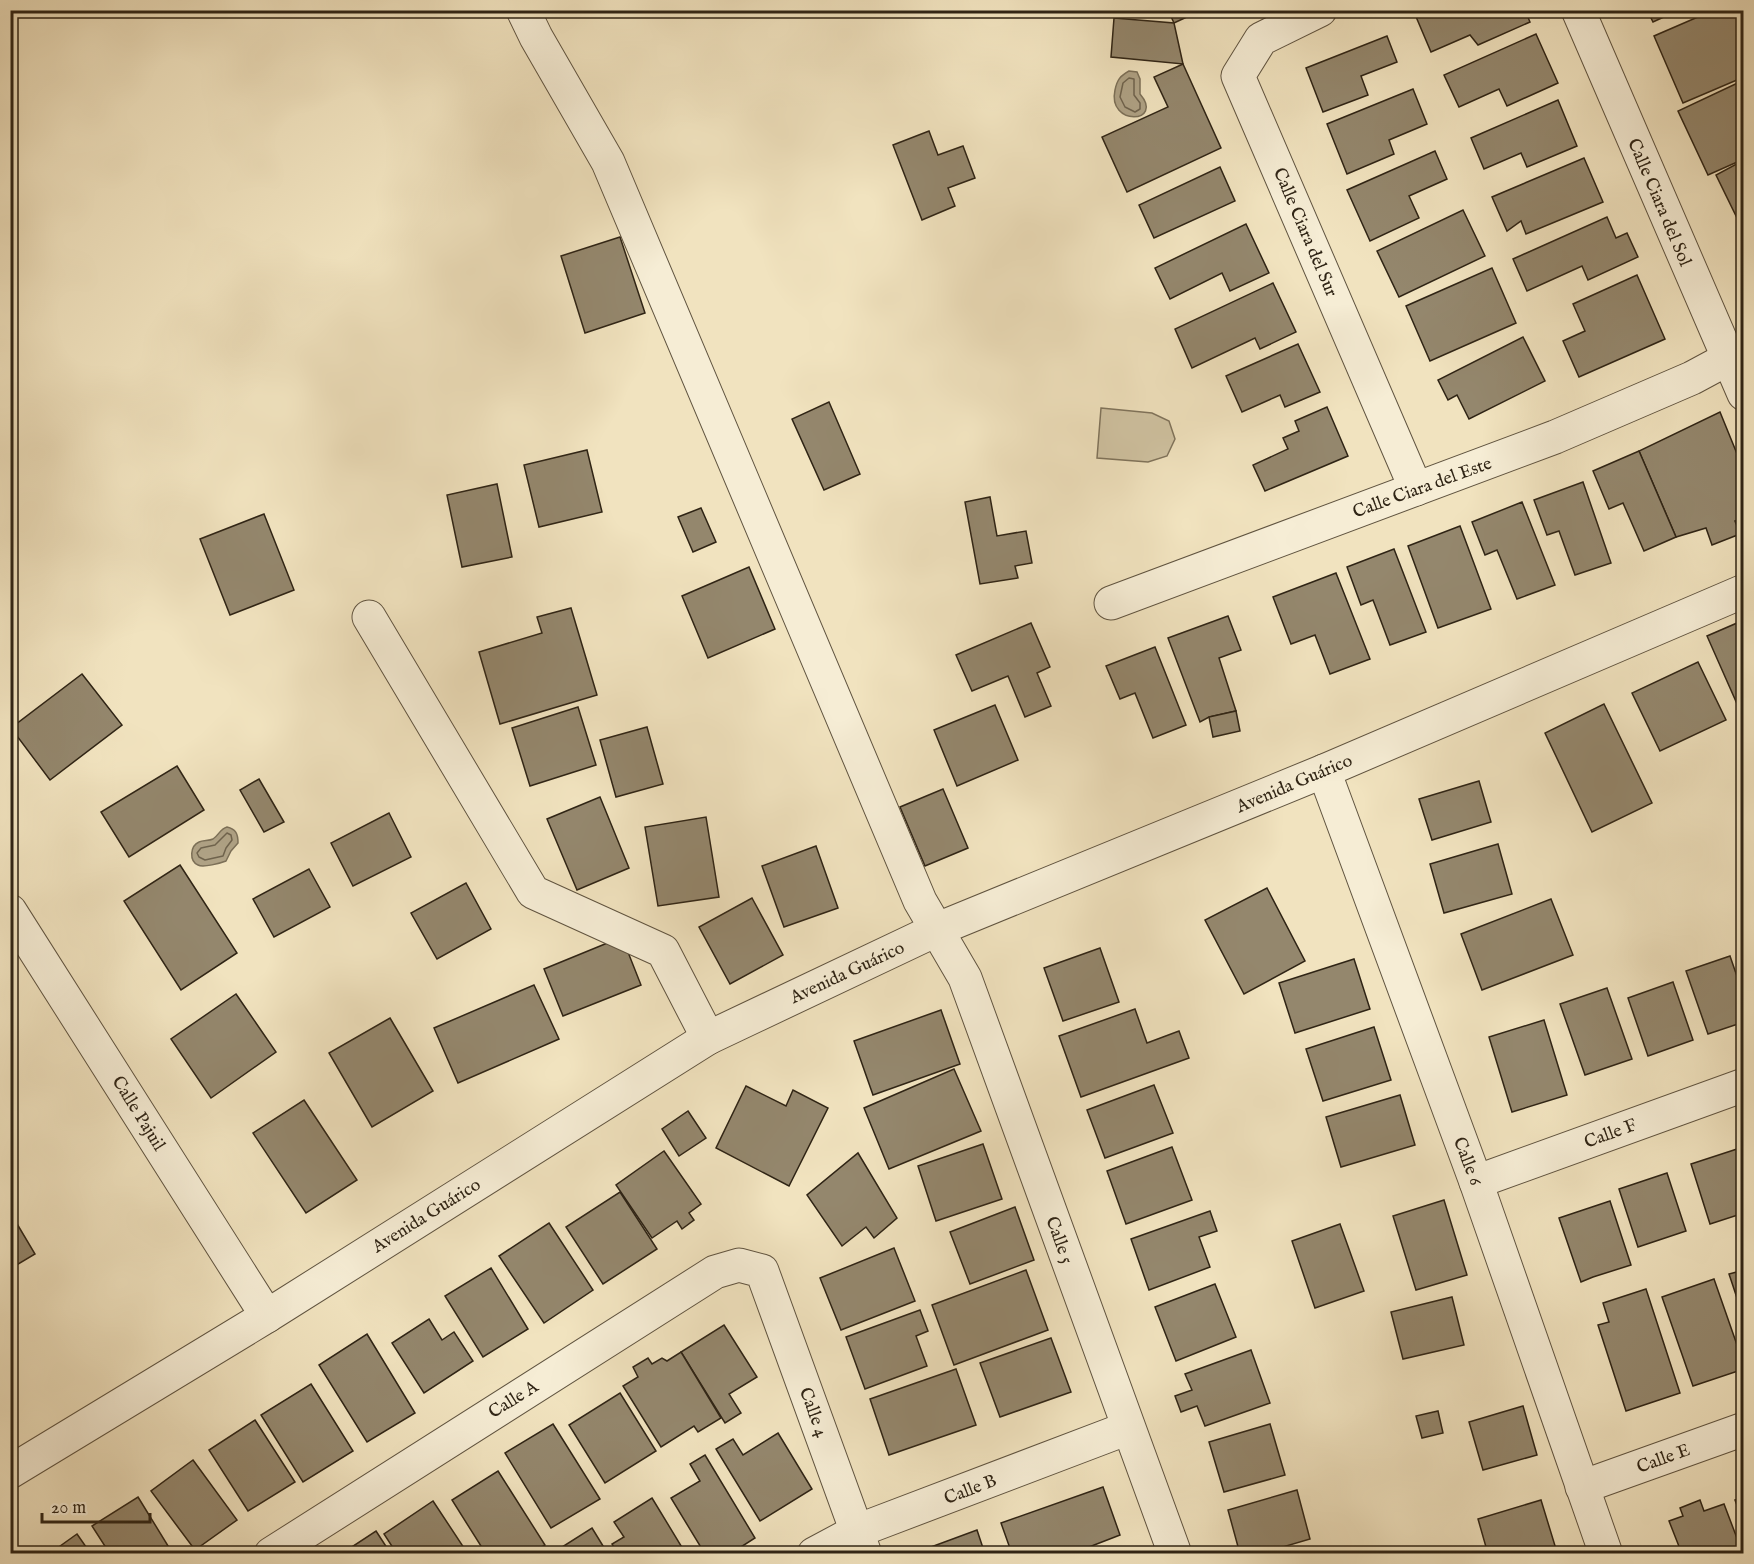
<svg xmlns="http://www.w3.org/2000/svg" width="1754" height="1564" font-family="'IM FELL English',serif">
  <rect width="100%" height="100%" fill="#f1e3bf"/>
  <filter id="stains"><feTurbulence type="fractalNoise" baseFrequency=".00333" numOctaves="4"/><feColorMatrix values="0 0 0 0 .2 0 0 0 0 .09 0 0 0 0 .02 0 0 0 .5 -.17"/></filter>
  <radialGradient id="worn" r=".72"><stop offset=".6" stop-color="#630" stop-opacity="0"/><stop offset="1" stop-color="#630" stop-opacity=".3"/></radialGradient>
  <!-- green -->
  <polygon fill="#d0c3a2" stroke="#80745c" stroke-width="1.5" points="1101,408 1152,413 1169,421 1175,439 1167,456 1148,462 1097,458"/>
  <!-- water -->
  <g fill="#afa285" stroke="#7c7058" stroke-width="1.5">
    <path d="M 1129,71 L 1137,72 L 1140,79 L 1140,94 C 1165,123 1107,127 1115,90 C 1117,80 1120,76 1129,71 Z"/>
    <path d="M 227,827 C 236,829 238,834 238,843 L 231,851 L 226,861 C 221,863 203,868 198,865 C 189,861 190,846 199,842 C 203,840 209,841 213,839 C 219,835 220,829 227,827 Z"/>
  </g>
  <g fill="none" stroke-linecap="round" stroke-linejoin="round">
    <!-- shore -->
    <g stroke="#6f634d" stroke-width="1.5">
      <polygon points="1129,78 1134,79 1134,95 1140,103 1140,109 1135,112 1125,107 1120,97 1123,83"/>
      <polygon points="227,833 231,835 232,840 226,848 223,856 205,860 199,857 197,853 201,848 215,845"/>
    </g>
  </g>
  <!-- building -->
  <g fill="#94876d" stroke="#2f2415" stroke-width="1.5">
    <polygon points="1168,10 1202,10 1174,23"/>
    <polygon points="1417,10 1525,10 1530,22 1478,45 1470,35 1431,52 1414,12"/>
    <polygon points="1647,10 1679,10 1653,22"/>
    <polygon points="1714,10 1744,10 1744,77 1683,103 1654,36"/>
    <polygon points="1114,18 1174,23 1183,64 1111,57"/>
    <polygon points="1536,34 1558,83 1507,106 1499,89 1459,107 1444,75"/>
    <polygon points="1387,36 1397,62 1361,76 1368,95 1323,112 1306,68"/>
    <polygon points="1183,64 1221,148 1127,192 1102,137 1168,107 1154,77"/>
    <polygon points="1744,80 1744,133 1740,135 1744,142 1744,159 1708,175 1678,111"/>
    <polygon points="1413,89 1427,124 1389,140 1394,154 1347,174 1327,124"/>
    <polygon points="1558,100 1577,146 1527,167 1521,153 1484,169 1471,138"/>
    <polygon points="929,131 938,155 963,146 975,178 948,188 955,206 922,220 893,145"/>
    <polygon points="1435,151 1447,179 1409,196 1419,218 1370,241 1347,190"/>
    <polygon points="1584,158 1603,202 1526,234 1521,221 1507,231 1492,197"/>
    <polygon points="1744,160 1744,220 1739,222 1716,175"/>
    <polygon points="1220,167 1235,201 1154,238 1139,205"/>
    <polygon points="1463,210 1485,256 1399,297 1377,251"/>
    <polygon points="1607,217 1616,238 1627,233 1638,257 1588,280 1582,266 1527,291 1513,259"/>
    <polygon points="1246,224 1269,273 1230,291 1222,273 1170,299 1155,268"/>
    <polygon points="620,237 645,313 585,333 561,256"/>
    <polygon points="1492,268 1516,323 1430,361 1406,306"/>
    <polygon points="1637,275 1665,339 1579,377 1563,341 1585,331 1573,304"/>
    <polygon points="1273,283 1296,332 1260,349 1255,338 1192,368 1175,329"/>
    <polygon points="1523,337 1545,381 1469,419 1457,395 1448,400 1438,380"/>
    <polygon points="1298,344 1320,392 1285,407 1280,395 1242,412 1226,376"/>
    <polygon points="829,402 860,474 824,490 792,419"/>
    <polygon points="1327,407 1348,456 1265,491 1253,465 1288,449 1283,438 1299,431 1295,421"/>
    <polygon points="1720,412 1744,471 1744,518 1735,521 1740,534 1712,545 1706,528 1676,537 1639,451"/>
    <polygon points="587,450 602,512 539,527 524,465"/>
    <polygon points="1639,451 1676,537 1644,551 1623,503 1609,509 1593,471"/>
    <polygon points="1583,482 1611,563 1575,575 1559,531 1547,535 1534,500"/>
    <polygon points="497,484 512,557 462,567 447,495"/>
    <polygon points="990,497 997,536 1026,531 1032,563 1015,566 1018,578 980,584 965,502"/>
    <polygon points="1522,502 1555,585 1517,599 1497,550 1485,555 1472,522"/>
    <polygon points="701,508 716,542 693,552 678,517"/>
    <polygon points="264,514 294,590 230,615 200,539"/>
    <polygon points="1460,526 1491,609 1438,628 1408,546"/>
    <polygon points="1394,549 1426,632 1390,645 1373,600 1361,605 1347,567"/>
    <polygon points="749,567 775,629 708,658 682,596"/>
    <polygon points="1336,573 1370,659 1330,674 1315,635 1291,644 1273,597"/>
    <polygon points="571,608 597,695 500,724 479,652 542,633 537,617"/>
    <polygon points="1228,616 1241,650 1219,658 1236,711 1209,717 1200,722 1168,638"/>
    <polygon points="1744,620 1744,704 1738,706 1707,636"/>
    <polygon points="1031,623 1050,667 1037,673 1051,706 1025,717 1008,676 972,691 956,655"/>
    <polygon points="1155,647 1186,725 1153,738 1135,693 1120,699 1106,666"/>
    <polygon points="1698,662 1726,720 1660,751 1632,693"/>
    <polygon points="82,674 122,725 50,780 11,728"/>
    <polygon points="1604,704 1652,803 1592,832 1545,733"/>
    <polygon points="995,705 1018,760 957,786 934,730"/>
    <polygon points="578,707 596,765 530,786 512,728"/>
    <polygon points="1236,711 1240,731 1213,737 1209,717"/>
    <polygon points="647,727 663,784 616,797 600,740"/>
    <polygon points="177,766 204,810 129,857 101,812"/>
    <polygon points="259,779 284,822 264,832 240,790"/>
    <polygon points="1479,781 1491,822 1432,840 1419,799"/>
    <polygon points="943,789 968,848 925,866 900,807"/>
    <polygon points="600,797 629,868 577,890 547,819"/>
    <polygon points="389,813 411,857 353,886 331,843"/>
    <polygon points="706,817 719,897 658,906 645,827"/>
    <polygon points="1498,844 1512,894 1444,913 1430,864"/>
    <polygon points="816,846 838,908 784,927 762,866"/>
    <polygon points="180,865 237,953 181,990 124,901"/>
    <polygon points="309,869 330,907 274,937 253,899"/>
    <polygon points="466,883 491,929 437,959 411,913"/>
    <polygon points="1267,888 1305,961 1244,994 1205,920"/>
    <polygon points="752,898 783,955 730,984 699,927"/>
    <polygon points="1551,899 1573,955 1482,990 1461,934"/>
    <polygon points="622,937 641,985 563,1016 544,969"/>
    <polygon points="1100,948 1119,1002 1063,1021 1044,968"/>
    <polygon points="1730,956 1740,985 1744,984 1744,1022 1708,1034 1686,971"/>
    <polygon points="1354,959 1370,1009 1295,1033 1279,983"/>
    <polygon points="1673,982 1693,1040 1648,1056 1628,998"/>
    <polygon points="534,985 559,1039 458,1083 434,1028"/>
    <polygon points="1607,988 1632,1059 1585,1075 1560,1004"/>
    <polygon points="236,994 276,1052 211,1098 171,1039"/>
    <polygon points="1135,1009 1147,1043 1179,1031 1189,1058 1081,1097 1059,1036"/>
    <polygon points="941,1010 960,1064 873,1095 854,1041"/>
    <polygon points="390,1018 433,1091 372,1127 329,1053"/>
    <polygon points="1544,1020 1567,1095 1512,1112 1489,1037"/>
    <polygon points="1374,1027 1391,1080 1323,1101 1306,1049"/>
    <polygon points="954,1069 981,1131 889,1169 864,1108"/>
    <polygon points="1154,1085 1173,1133 1105,1158 1087,1110"/>
    <polygon points="746,1086 786,1106 793,1090 828,1108 789,1186 716,1148"/>
    <polygon points="1400,1095 1415,1145 1341,1167 1326,1117"/>
    <polygon points="304,1100 357,1180 306,1213 253,1133"/>
    <polygon points="688,1111 706,1138 679,1156 662,1129"/>
    <polygon points="983,1144 1002,1199 936,1221 918,1166"/>
    <polygon points="1172,1147 1192,1200 1126,1224 1107,1171"/>
    <polygon points="1737,1149 1744,1170 1744,1213 1710,1224 1691,1164"/>
    <polygon points="664,1151 701,1204 689,1213 694,1220 682,1229 677,1221 652,1238 616,1185"/>
    <polygon points="858,1153 897,1218 874,1238 866,1227 842,1246 807,1195"/>
    <polygon points="1667,1173 1686,1231 1638,1247 1619,1189"/>
    <polygon points="620,1192 657,1249 603,1284 566,1227"/>
    <polygon points="1444,1200 1467,1275 1416,1290 1393,1216"/>
    <polygon points="1610,1201 1631,1265 1593,1277 1581,1282 1559,1218"/>
    <polygon points="1015,1207 1034,1260 970,1284 950,1232"/>
    <polygon points="1210,1211 1217,1231 1199,1237 1210,1267 1149,1290 1131,1239"/>
    <polygon points="10,1212 35,1254 10,1269"/>
    <polygon points="549,1223 593,1290 544,1323 499,1256"/>
    <polygon points="1340,1224 1364,1291 1315,1308 1292,1241"/>
    <polygon points="894,1248 915,1301 841,1330 820,1278"/>
    <polygon points="491,1268 528,1329 483,1357 445,1296"/>
    <polygon points="1026,1270 1048,1330 954,1365 932,1305"/>
    <polygon points="1744,1270 1744,1319 1729,1274"/>
    <polygon points="1714,1279 1744,1365 1744,1369 1693,1386 1662,1297"/>
    <polygon points="1215,1284 1236,1337 1176,1361 1155,1307"/>
    <polygon points="1646,1289 1680,1393 1626,1411 1598,1325 1609,1322 1603,1303"/>
    <polygon points="1452,1297 1464,1345 1403,1359 1391,1312"/>
    <polygon points="920,1310 928,1331 916,1336 927,1366 865,1389 846,1337"/>
    <polygon points="429,1319 442,1340 454,1332 473,1361 424,1393 392,1343"/>
    <polygon points="724,1325 757,1377 729,1394 741,1413 725,1423 681,1352"/>
    <polygon points="367,1334 415,1413 367,1442 319,1365"/>
    <polygon points="1051,1338 1071,1392 1000,1417 980,1363"/>
    <polygon points="1251,1350 1270,1403 1205,1426 1197,1406 1181,1412 1175,1396 1192,1390 1185,1374"/>
    <polygon points="681,1352 721,1418 698,1432 694,1426 661,1447 623,1386 638,1377 633,1367 648,1358 652,1364 662,1358 667,1361"/>
    <polygon points="956,1369 976,1425 889,1455 870,1399"/>
    <polygon points="311,1384 353,1451 303,1482 261,1415"/>
    <polygon points="620,1393 656,1451 605,1483 569,1425"/>
    <polygon points="1523,1406 1537,1455 1483,1470 1469,1422"/>
    <polygon points="1438,1411 1443,1433 1422,1438 1416,1416"/>
    <polygon points="255,1420 295,1482 248,1511 209,1450"/>
    <polygon points="553,1424 600,1499 551,1528 505,1453"/>
    <polygon points="1270,1424 1285,1475 1224,1492 1209,1442"/>
    <polygon points="778,1433 812,1489 760,1521 716,1449 733,1439 743,1455"/>
    <polygon points="705,1455 755,1538 730,1554 705,1554 671,1498 700,1481 690,1464"/>
    <polygon points="193,1460 237,1520 195,1550 151,1491"/>
    <polygon points="498,1471 545,1545 531,1554 486,1554 452,1500"/>
    <polygon points="1103,1487 1120,1535 1071,1554 1012,1554 1001,1523"/>
    <polygon points="1297,1490 1310,1539 1259,1554 1240,1554 1228,1510"/>
    <polygon points="138,1497 173,1554 110,1554 92,1526"/>
    <polygon points="1744,1497 1744,1524 1735,1500"/>
    <polygon points="652,1498 686,1554 618,1554 612,1544 624,1537 614,1522"/>
    <polygon points="1541,1500 1556,1549 1543,1554 1488,1554 1478,1519"/>
    <polygon points="1700,1500 1704,1511 1724,1504 1743,1554 1682,1554 1669,1521 1683,1516 1680,1508"/>
    <polygon points="433,1501 468,1554 397,1554 384,1534"/>
    <polygon points="592,1528 608,1554 551,1554"/>
    <polygon points="977,1530 985,1554 912,1554"/>
    <polygon points="376,1531 391,1554 341,1554"/>
    <polygon points="77,1534 91,1554 49,1554"/>
  </g>
  <g fill="none" stroke-linecap="round" stroke-linejoin="round">
    <defs>
      <g id="minor">
        <polyline points="523,10 536,37 608,162 920,901 965,978 1175,1554"/>
        <polyline points="1320,10 1261,39 1238,76 1416,489"/>
        <polyline points="1578,10 1744,394"/>
        <polyline points="1111,603 1555,437 1692,378 1744,350"/>
        <polyline points="369,617 533,892 663,951 708,1038"/>
        <polyline points="1324,771 1476,1182 1606,1554"/>
        <polyline points="10,911 267,1316"/>
        <polyline points="1476,1182 1744,1085"/>
        <polyline points="10,1472 267,1316 708,1038 938,929 1324,771 1744,591"/>
        <polyline points="1582,1487 1744,1429"/>
        <polyline points="271,1554 715,1272 739,1265 762,1271 865,1554"/>
        <polyline points="814,1554 857,1531 1128,1428"/>
      </g>
    </defs>
    <!-- minor casing -->
    <use href="#minor" stroke="#605440" stroke-width="35"/>
    <!-- minor -->
    <use href="#minor" stroke="#f6edd5" stroke-width="33"/>
  </g>
  <g text-anchor="middle" stroke-width="4.5" stroke-linejoin="round" paint-order="stroke">
    <!-- street labels -->
    <g font-size="18" fill="#2f2415" stroke="#f6edd5">
      <text transform="translate(1660 202) rotate(67)" y="6">Calle Ciara del Sol</text>
      <text transform="translate(1306 232) rotate(67)" y="6">Calle Ciara del Sur</text>
      <text transform="translate(1422 487) rotate(-20)" y="6">Calle Ciara del Este</text>
      <text transform="translate(1294 783) rotate(-23)" y="6">Avenida Guárico</text>
      <text transform="translate(847 972) rotate(-25)" y="6">Avenida Guárico</text>
      <text transform="translate(139 1113) rotate(58)" y="6">Calle Pajuil</text>
      <text transform="translate(1610 1133) rotate(-20)" y="6">Calle F</text>
      <text transform="translate(1468 1161) rotate(69)" y="6">Calle 6</text>
      <text transform="translate(426 1215) rotate(-32)" y="6">Avenida Guárico</text>
      <text transform="translate(1060 1240) rotate(70)" y="6">Calle 5</text>
      <text transform="translate(513 1399) rotate(-32)" y="6">Calle A</text>
      <text transform="translate(814 1412) rotate(70)" y="6">Calle 4</text>
      <text transform="translate(1663 1458) rotate(-20)" y="6">Calle E</text>
      <text transform="translate(970 1489) rotate(-21)" y="6">Calle B</text>
    </g>
  </g>
  <!-- margin -->
  <rect width="1754" height="1564" fill="none" stroke="#f1e3bf" stroke-width="36"/>
  <rect x="12" y="12" width="1730" height="1540" fill="none" stroke="#2f2415" stroke-width="3"/>
  <rect x="18" y="18" width="1718" height="1528" fill="none" stroke="#2f2415" stroke-width="1.5"/>
  <!-- scale -->
  <path d="M42 1513v9h108v-9" fill="none" stroke="#2f2415" stroke-width="3"/>
  <text x="51" y="1513" font-size="18" fill="#2f2415" stroke="#f6edd5" stroke-width="4.5" paint-order="stroke">20 m</text>
  <rect width="100%" height="100%" filter="url(#stains)"/>
  <rect width="100%" height="100%" fill="url(#worn)"/>
</svg>
